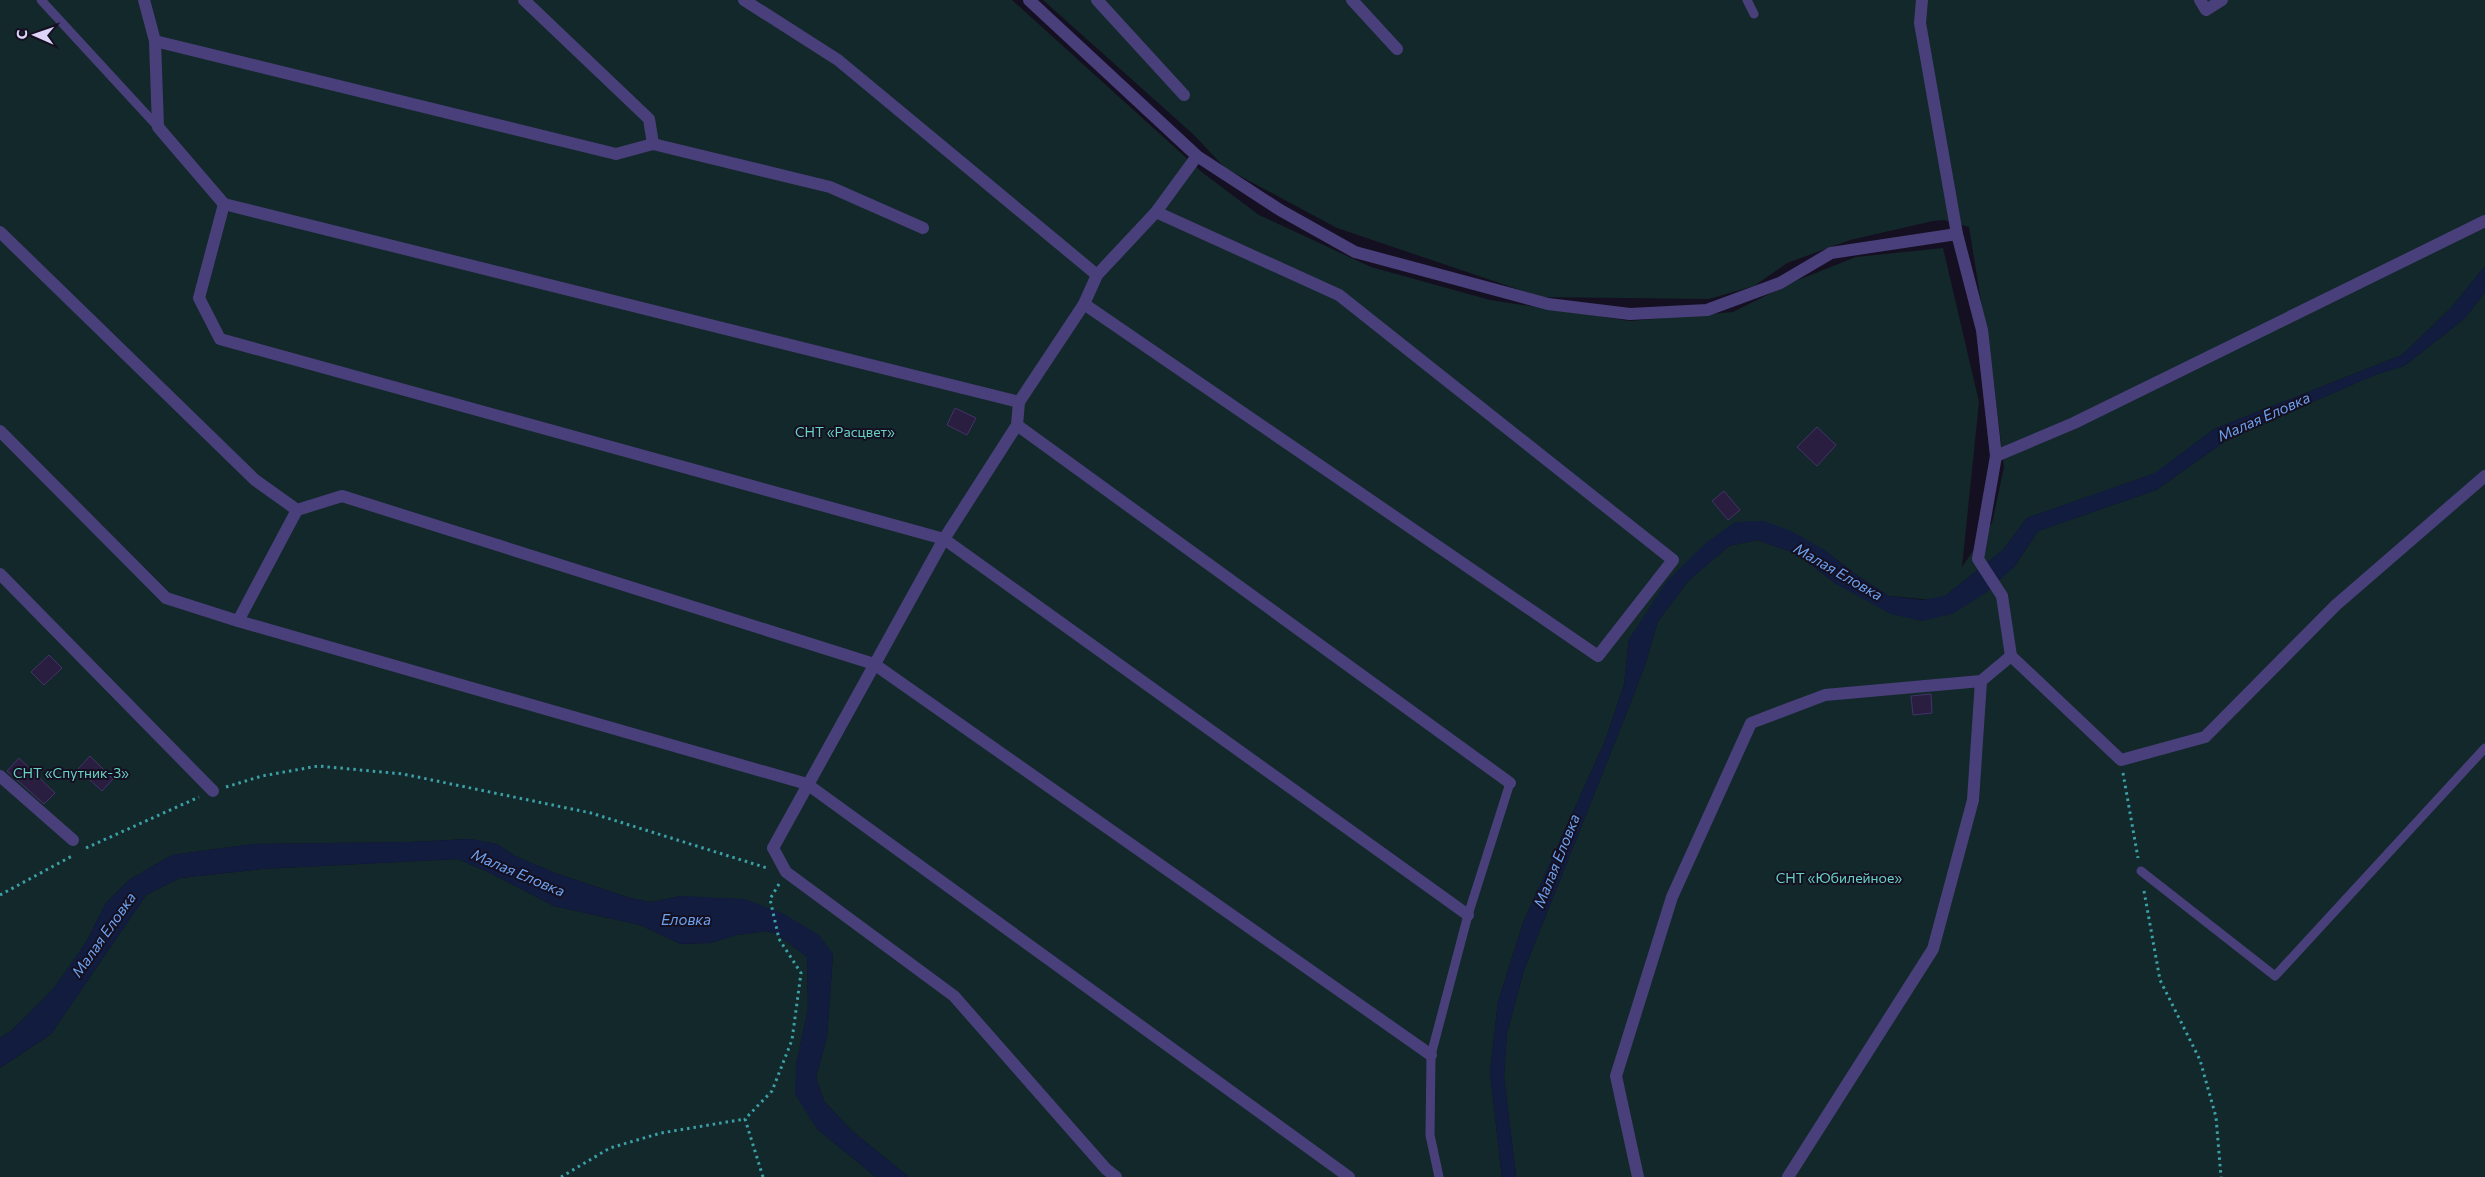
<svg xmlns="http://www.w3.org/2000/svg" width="2485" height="1177" font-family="Commissioner,sans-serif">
  <rect width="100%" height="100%" fill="#151021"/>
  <!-- green -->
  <g fill="#13282a">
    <polygon points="0,0 1012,0 1203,173 1259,215 1371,267 1490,300 1630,321 1733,312 1793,282 1856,257 1943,248 1979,402 1962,567 1992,523 2004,467 1993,376 1969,227 1944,220 1933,221 1850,240 1787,263 1754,286 1709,299 1541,297 1337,228 1225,168 1194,135 1043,0 2485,0 2485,266 2451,308 2402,355 2214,429 2156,473 2027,518 2003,550 1945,596 1933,600 1889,596 1855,574 1824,550 1735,522 1629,639 1624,685 1605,741 1523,923 1498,1002 1490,1072 1502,1177 909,1177 852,1131 824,1101 816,1077 827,1036 833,954 698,898 681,896 651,902 630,898 555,873 515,856 497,844 470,839 410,842 253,844 172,855 129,880 106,903 85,944 54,988 12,1030 0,1038"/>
    <polygon points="2485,292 2485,1177 1516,1177 1504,1076 1507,1033 1524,970 1621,727 1644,668 1658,621 1689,580 1729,546 1757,540 1795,553 1838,585 1921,621 2014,567 2038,531 2156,490 2231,437 2377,374 2404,366 2464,319"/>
    <polygon points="458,859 488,872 554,906 640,925 681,944 710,943 737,935 766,931 777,934 807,957 808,1009 796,1065 817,1129 876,1177 0,1177 0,1068 51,1034 146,895 180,878 262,869"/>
  </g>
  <!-- water -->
  <g fill="#111c3f">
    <polygon points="2485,266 2485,292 2464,319 2404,366 2377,374 2231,437 2156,490 2038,531 2014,567 1987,592 1952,614 1921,621 1891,614 1838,585 1795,553 1757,540 1729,546 1689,580 1658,621 1644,668 1621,727 1524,970 1507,1033 1504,1076 1516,1177 1502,1177 1490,1072 1498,1002 1523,923 1605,741 1624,685 1629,639 1667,581 1706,543 1735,522 1763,521 1791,531 1824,550 1855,574 1889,596 1922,600 1945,596 2003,550 2027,518 2155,473 2214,429 2402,355 2451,308"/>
    <polygon points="470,839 497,844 515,856 555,873 630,898 651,902 681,896 744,899 782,913 819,935 833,954 827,1036 816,1077 824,1101 852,1131 909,1177 876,1177 817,1129 795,1094 796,1065 808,1009 807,957 777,934 766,931 737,935 710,943 681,944 640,925 554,906 488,872 458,859 262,869 180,878 146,895 51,1034 0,1068 0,1038 12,1030 54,988 85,944 106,903 129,880 172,855 253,844 410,842"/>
  </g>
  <!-- building -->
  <g fill="#291e3f" stroke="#443269">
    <polygon points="955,408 976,418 967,435 947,425"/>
    <polygon points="1817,427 1836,445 1817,466 1797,447"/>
    <polygon points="1724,491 1740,510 1728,520 1712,501"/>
    <polygon points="49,655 62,668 44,685 31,672"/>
    <polygon points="1931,694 1932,713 1913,715 1911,696"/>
    <polygon points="90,756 113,779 102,791 78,769"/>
    <polygon points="19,758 55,793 44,804 7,771"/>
  </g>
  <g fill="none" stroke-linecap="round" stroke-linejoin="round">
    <!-- path -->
    <g stroke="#3ba0a7" stroke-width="3" stroke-dasharray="2.5 4" stroke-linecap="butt">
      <polyline points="2123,773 2138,858"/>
      <polyline points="226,787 262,776 318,766 403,774 591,813 767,868"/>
      <polyline points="86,848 199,797"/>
      <polyline points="2144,891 2160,980 2200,1060 2216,1117 2221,1177"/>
      <polyline points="0,895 72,856"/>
      <polyline points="561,1177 610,1148 661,1133 745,1119"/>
      <polyline points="763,1177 745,1119 772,1091 792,1040 801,973 779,939 770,899 779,884"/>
    </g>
    <!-- lane -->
    <g stroke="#49407b" stroke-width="9">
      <polyline points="41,0 158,127"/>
      <polyline points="1747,0 1754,14"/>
      <polyline points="2141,871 2275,976 2485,748"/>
      <polyline points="1439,1177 1430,1135 1431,1055 1468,915 1510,783"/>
    </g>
    <!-- street -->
    <g stroke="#49407b" stroke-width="12">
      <polyline points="144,0 155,41 158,127 224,204 199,298 220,339 944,539 1468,915"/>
      <polyline points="524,0 649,119 653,144"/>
      <polyline points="744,0 838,60 1097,275"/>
      <polyline points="1029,0 1197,156 1280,210 1355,252 1548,304 1630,314 1707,310 1780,283 1831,253 1957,234"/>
      <polyline points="1097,0 1184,95"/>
      <polyline points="1352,0 1397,49"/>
      <polyline points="1922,0 1920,23 1957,234 1982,330 1996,456 1978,559 2002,596 2011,656 2121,760 2205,737 2336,605 2485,476"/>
      <polyline points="2200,0 2206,10 2222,0"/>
      <polyline points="155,41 616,154 653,144 830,187 923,228"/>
      <polyline points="224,204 1019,402"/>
      <polyline points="0,232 255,480 297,510"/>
      <polyline points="1084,304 1598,656 1673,560 1339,295 1156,212"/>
      <polyline points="1017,425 1510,783"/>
      <polyline points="0,431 166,598 238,621 807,784 1349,1177"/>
      <polyline points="1996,456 2074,423 2485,221"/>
      <polyline points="0,574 213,791"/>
      <polyline points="238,621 297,510 342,496 874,664 1431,1055"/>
      <polyline points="0,776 73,840"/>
      <polyline points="1116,1177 1106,1169 954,996 786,872 773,848 944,539 1017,425 1019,402 1084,304 1097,275 1156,212 1197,156"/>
      <polyline points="1638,1177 1616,1076 1672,897 1751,723 1825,695 1981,681 2011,656"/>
      <polyline points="1788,1177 1933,949 1973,800 1981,681"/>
    </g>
  </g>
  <g text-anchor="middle" stroke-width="4" stroke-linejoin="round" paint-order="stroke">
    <!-- park labels -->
    <g font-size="14" fill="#68d2c5" stroke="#151021">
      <text x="845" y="437">СНТ «Расцвет»</text>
      <text x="71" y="778">СНТ «Спутник-3»</text>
      <text x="1839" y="883">СНТ «Юбилейное»</text>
    </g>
    <!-- water labels -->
    <g font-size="15" font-style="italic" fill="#6da2ef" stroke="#151021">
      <text transform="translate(2264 417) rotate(-24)" y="5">Малая Еловка</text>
      <text transform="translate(1838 572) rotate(30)" y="5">Малая Еловка</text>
      <text transform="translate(1557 861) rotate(-68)" y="5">Малая Еловка</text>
      <text transform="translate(518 873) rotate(23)" y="5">Малая Еловка</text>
      <text x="686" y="925">Еловка</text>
      <text transform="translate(104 935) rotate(-55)" y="5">Малая Еловка</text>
    </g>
  </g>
  <!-- north arrow -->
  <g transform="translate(35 35) rotate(272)" stroke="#151021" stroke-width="4" paint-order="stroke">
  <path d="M0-4L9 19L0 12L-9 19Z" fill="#ddd4fa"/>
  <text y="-8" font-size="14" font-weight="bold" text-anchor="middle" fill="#ddd4fa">С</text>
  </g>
</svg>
